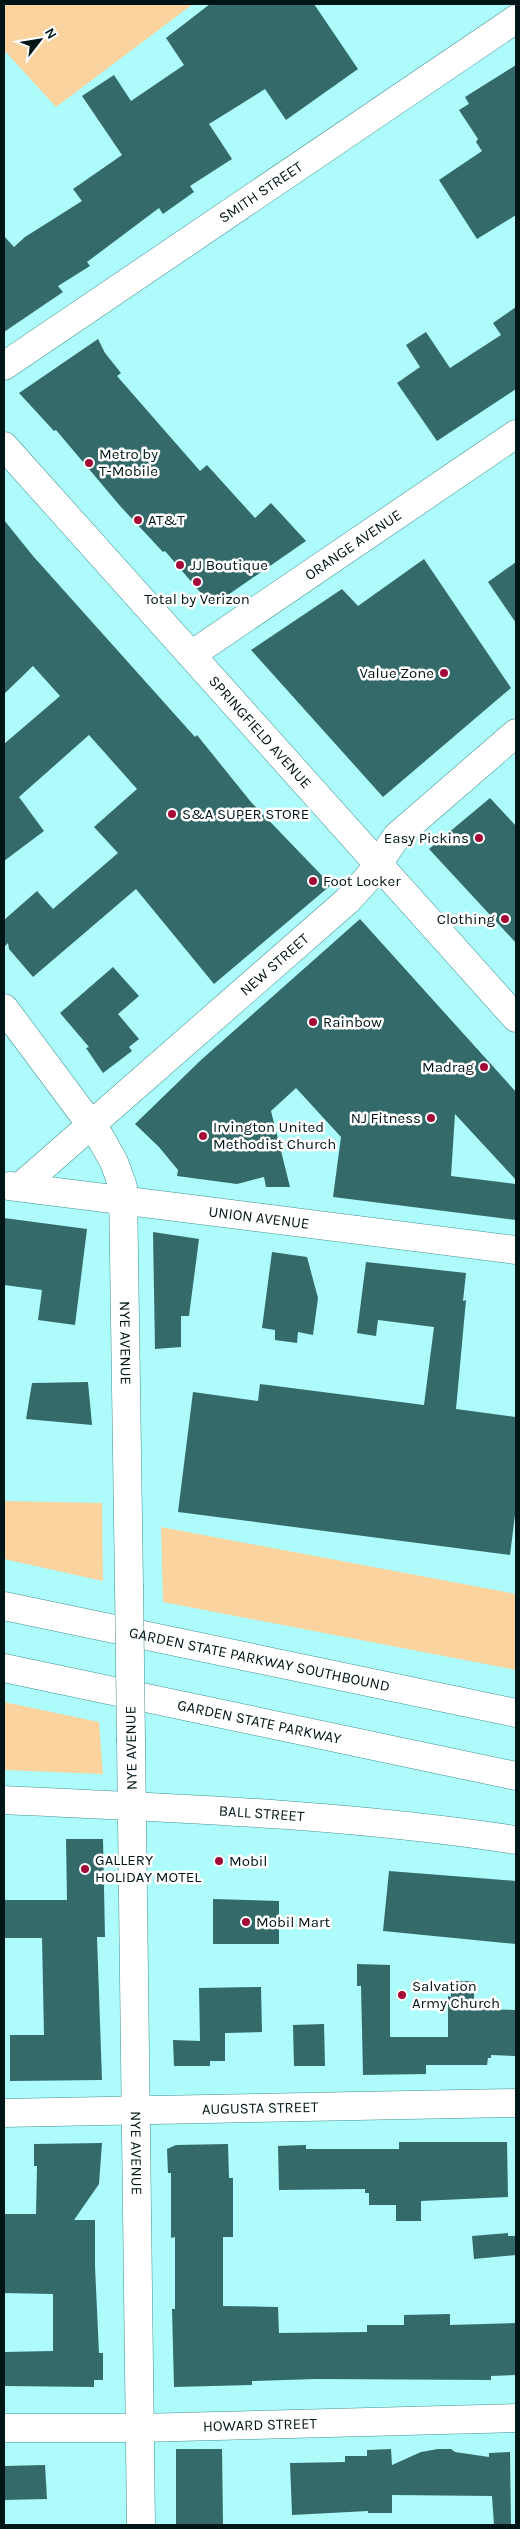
<svg xmlns="http://www.w3.org/2000/svg" width="520" height="2529" font-family="Karla,sans-serif">
  <rect width="100%" height="100%" fill="#adfbfa"/>
  <!-- green -->
  <g fill="#fad39f">
    <polygon points="4,4 193,4 56,107 4,50"/>
    <polygon points="4,1501 102,1503 103,1581 4,1559"/>
    <polygon points="161,1527 516,1594 516,1670 163,1602"/>
    <polygon points="4,1702 99,1722 103,1774 4,1770"/>
  </g>
  <!-- building -->
  <g fill="#346b6a">
    <polygon points="210,4 314,4 358,69 286,120 265,89 209,124 232,159 190,186 194,192 163,214 159,208 87,262 90,266 58,286 63,292 4,332 4,236 14,247 25,237 82,201 73,189 122,155 82,96 114,75 131,101 184,65 166,38"/>
    <polygon points="516,65 516,215 477,239 439,180 482,151 476,142 478,139 459,110 469,104 465,97"/>
    <polygon points="516,307 516,389 437,441 397,383 420,367 406,345 426,332 450,368 501,335 493,323"/>
    <polygon points="98,339 105,353 121,373 117,376 200,471 207,465 255,518 271,503 306,541 212,606 165,551 163,552 121,507 56,430 54,431 19,393"/>
    <polygon points="4,520 33,556 195,737 197,735 251,802 331,885 214,984 136,889 33,977 9,949 8,943 4,947 4,920 37,891 53,909 118,853 94,827 137,789 89,735 19,797 44,831 4,861 4,744 60,696 33,666 4,694"/>
    <polygon points="424,559 511,688 383,797 251,650 342,589 358,606"/>
    <polygon points="516,562 516,623 488,582"/>
    <polygon points="490,798 516,826 516,943 429,849"/>
    <polygon points="360,919 516,1092 516,1180 455,1114 451,1176 516,1184 516,1220 333,1197 341,1137 296,1088 271,1111 290,1187 266,1187 264,1177 237,1184 177,1176 178,1170 159,1147 135,1124 201,1060"/>
    <polygon points="113,967 139,996 118,1014 139,1039 129,1047 132,1051 103,1073 86,1048 89,1047 60,1013"/>
    <polygon points="4,1218 87,1229 75,1325 38,1320 42,1290 4,1285"/>
    <polygon points="153,1232 199,1239 189,1316 181,1316 181,1347 155,1349"/>
    <polygon points="272,1252 307,1257 318,1298 313,1335 298,1332 297,1343 275,1340 275,1330 262,1328"/>
    <polygon points="366,1262 466,1273 463,1301 466,1300 456,1409 516,1417 516,1507 510,1555 178,1512 193,1392 258,1401 260,1384 424,1405 434,1327 378,1320 376,1336 357,1333"/>
    <polygon points="88,1382 92,1425 26,1419 32,1383"/>
    <polygon points="66,1839 103,1839 105,1937 97,1937 102,2080 10,2081 10,2035 44,2035 42,1938 4,1938 4,1900 67,1900"/>
    <polygon points="389,1871 516,1881 516,1944 383,1931"/>
    <polygon points="213,1899 279,1901 279,1944 213,1944"/>
    <polygon points="357,1964 390,1965 390,2037 448,2037 448,1996 451,1997 451,1981 474,1981 474,2009 516,2010 516,2056 491,2055 491,2058 488,2058 487,2065 426,2065 426,2074 363,2075 361,1986 357,1986"/>
    <polygon points="261,1987 262,2032 225,2033 225,2061 210,2061 210,2066 174,2066 173,2040 200,2041 199,1988"/>
    <polygon points="324,2024 325,2066 294,2066 293,2025"/>
    <polygon points="399,2142 507,2142 508,2197 421,2201 421,2221 396,2221 396,2205 369,2205 369,2193 365,2193 365,2189 279,2190 278,2146 306,2145 306,2149 399,2149"/>
    <polygon points="102,2143 99,2184 74,2220 95,2220 95,2266 99,2353 103,2353 103,2380 94,2380 94,2387 4,2386 4,2352 53,2351 53,2294 4,2293 4,2214 36,2214 37,2166 34,2166 34,2144"/>
    <polygon points="228,2144 229,2178 233,2178 233,2237 223,2237 223,2306 278,2307 279,2333 367,2332 367,2325 404,2325 404,2315 450,2314 450,2325 516,2323 516,2375 491,2376 491,2380 316,2379 252,2381 252,2385 174,2387 172,2309 175,2309 175,2237 171,2238 171,2173 168,2173 167,2149 176,2145"/>
    <polygon points="508,2233 508,2236 516,2236 516,2255 474,2259 472,2236"/>
    <polygon points="176,2449 222,2449 223,2525 176,2525"/>
    <polygon points="391,2449 392,2465 421,2452 438,2449 451,2449 455,2452 489,2457 489,2453 510,2452 511,2525 494,2525 492,2496 392,2495 392,2513 368,2513 368,2511 292,2515 290,2463 345,2462 345,2456 367,2456 367,2450"/>
    <polygon points="45,2465 47,2499 4,2500 4,2466"/>
  </g>
  <g fill="none" stroke-linecap="round" stroke-linejoin="round">
    <defs>
      <g id="street">
        <path id="s1" d="M 4,366 L 516,19"/>
        <path id="s2" d="M 191,655 L 516,434"/>
        <path id="s3" d="M 4,2113 L 516,2103"/>
        <path id="s4" d="M 4,2428 L 139,2428 L 516,2418"/>
      </g>
      <g id="secondary">
        <path id="s5" d="M 4,1008 L 100,1137 L 114,1162 L 123,1187 L 129,1585"/>
        <path id="s6" d="M 9,1186 L 516,1250"/>
        <path id="s7" d="M 20,1187 L 347,901 L 368,878 L 397,836 L 516,733"/>
        <path id="s8" d="M 131,1741 L 141,2525"/>
        <path id="s9" d="M 4,1800 C 175,1808 346,1814 516,1840"/>
      </g>
      <g id="primary">
        <path id="s10" d="M 4,446 L 516,1018"/>
      </g>
      <g id="highway">
        <path id="s11" d="M 4,1606 L 516,1713"/>
        <path id="s12" d="M 4,1668 L 516,1776"/>
      </g>
    </defs>
    <!-- street casing -->
    <use href="#street" stroke="#439190" stroke-width="29"/>
    <!-- secondary casing -->
    <use href="#secondary" stroke="#439190" stroke-width="29"/>
    <!-- primary casing -->
    <use href="#primary" stroke="#439190" stroke-width="29"/>
    <!-- highway casing -->
    <use href="#highway" stroke="#439190" stroke-width="29"/>
    <!-- street -->
    <use href="#street" stroke="#fff" stroke-width="28"/>
    <!-- secondary -->
    <use href="#secondary" stroke="#fff" stroke-width="28"/>
    <!-- primary -->
    <use href="#primary" stroke="#fff" stroke-width="28"/>
    <!-- highway -->
    <use href="#highway" stroke="#fff" stroke-width="28"/>
    <defs>
      <polyline id="secondary-bridge" points="129,1585 131,1741"/>
    </defs>
    <!-- secondary-bridge casing -->
    <use href="#secondary-bridge" stroke="#439190" stroke-width="29" stroke-linecap="butt"/>
    <!-- secondary-bridge -->
    <use href="#secondary-bridge" stroke="#fff" stroke-width="28"/>
  </g>
  <!-- markers -->
  <g fill="#a40836" stroke="#fff" stroke-width="2">
    <circle cx="89" cy="463" r="5"/>
    <circle cx="138" cy="520" r="5"/>
    <circle cx="180" cy="565" r="5"/>
    <circle cx="197" cy="582" r="5"/>
    <circle cx="444" cy="673" r="5"/>
    <circle cx="172" cy="814" r="5"/>
    <circle cx="479" cy="838" r="5"/>
    <circle cx="313" cy="881" r="5"/>
    <circle cx="505" cy="919" r="5"/>
    <circle cx="313" cy="1022" r="5"/>
    <circle cx="484" cy="1067" r="5"/>
    <circle cx="431" cy="1118" r="5"/>
    <circle cx="203" cy="1136" r="5"/>
    <circle cx="219" cy="1861" r="5"/>
    <circle cx="85" cy="1869" r="5"/>
    <circle cx="246" cy="1922" r="5"/>
    <circle cx="402" cy="1995" r="5"/>
  </g>
  <g text-anchor="middle" stroke-width="5" stroke-linejoin="round" paint-order="stroke">
    <!-- street labels -->
    <g font-size="15" fill="#001616" stroke="#fff">
      <text dy="5" stroke="none"><textPath href="#s1" startOffset="310">SMITH STREET</textPath></text>
      <text dy="5" stroke="none"><textPath href="#s2" startOffset="196">ORANGE AVENUE</textPath></text>
      <text dy="5" stroke="none"><textPath href="#s10" startOffset="384">SPRINGFIELD AVENUE</textPath></text>
      <text dy="5" stroke="none"><textPath href="#s7" startOffset="338">NEW STREET</textPath></text>
      <text dy="5" stroke="none"><textPath href="#s6" startOffset="252">UNION AVENUE</textPath></text>
      <text dy="5" stroke="none"><textPath href="#s5" startOffset="372">NYE AVENUE</textPath></text>
      <text dy="5" stroke="none"><textPath href="#s11" startOffset="261">GARDEN STATE PARKWAY SOUTHBOUND</textPath></text>
      <text dy="5" stroke="none"><textPath href="#s12" startOffset="261">GARDEN STATE PARKWAY</textPath></text>
      <text transform="translate(131 1748) rotate(-91)" y="5">NYE AVENUE</text>
      <text dy="5" stroke="none"><textPath href="#s9" startOffset="258">BALL STREET</textPath></text>
      <text dy="5" stroke="none"><textPath href="#s3" startOffset="256">AUGUSTA STREET</textPath></text>
      <text dy="5" stroke="none"><textPath href="#s8" startOffset="412">NYE AVENUE</textPath></text>
      <text dy="5" stroke="none"><textPath href="#s4" startOffset="256">HOWARD STREET</textPath></text>
    </g>
    <!-- poi labels -->
    <g font-size="15" fill="#001616" stroke="#fff" text-anchor="start">
      <text x="99" y="459">Metro by<tspan x="99" dy="17">T-Mobile</tspan></text>
      <text x="148" y="525">AT&amp;T</text>
      <text x="190" y="570">JJ Boutique</text>
      <text x="197" y="604" text-anchor="middle">Total by Verizon</text>
      <text x="434" y="678" text-anchor="end">Value Zone</text>
      <text x="182" y="819">S&amp;A SUPER STORE</text>
      <text x="469" y="843" text-anchor="end">Easy Pickins</text>
      <text x="323" y="886">Foot Locker</text>
      <text x="495" y="924" text-anchor="end">Clothing</text>
      <text x="323" y="1027">Rainbow</text>
      <text x="474" y="1072" text-anchor="end">Madrag</text>
      <text x="421" y="1123" text-anchor="end">NJ Fitness</text>
      <text x="213" y="1132">Irvington United<tspan x="213" dy="17">Methodist Church</tspan></text>
      <text x="95" y="1865">GALLERY<tspan x="95" dy="17">HOLIDAY MOTEL</tspan></text>
      <text x="229" y="1866">Mobil</text>
      <text x="256" y="1927">Mobil Mart</text>
      <text x="412" y="1991">Salvation<tspan x="412" dy="17">Army Church</tspan></text>
    </g>
  </g>
  <!-- border -->
  <rect width="520" height="2529" fill="none" stroke="#001616" stroke-width="10"/>
  <!-- north arrow -->
  <g transform="translate(40 40) rotate(59)" stroke="#ffffff" stroke-width="4" paint-order="stroke">
  <path d="M0-4L9 19L0 12L-9 19Z" fill="#001616"/>
  <text y="-8" font-size="14" font-weight="bold" text-anchor="middle" fill="#001616">N</text>
  </g>
</svg>
